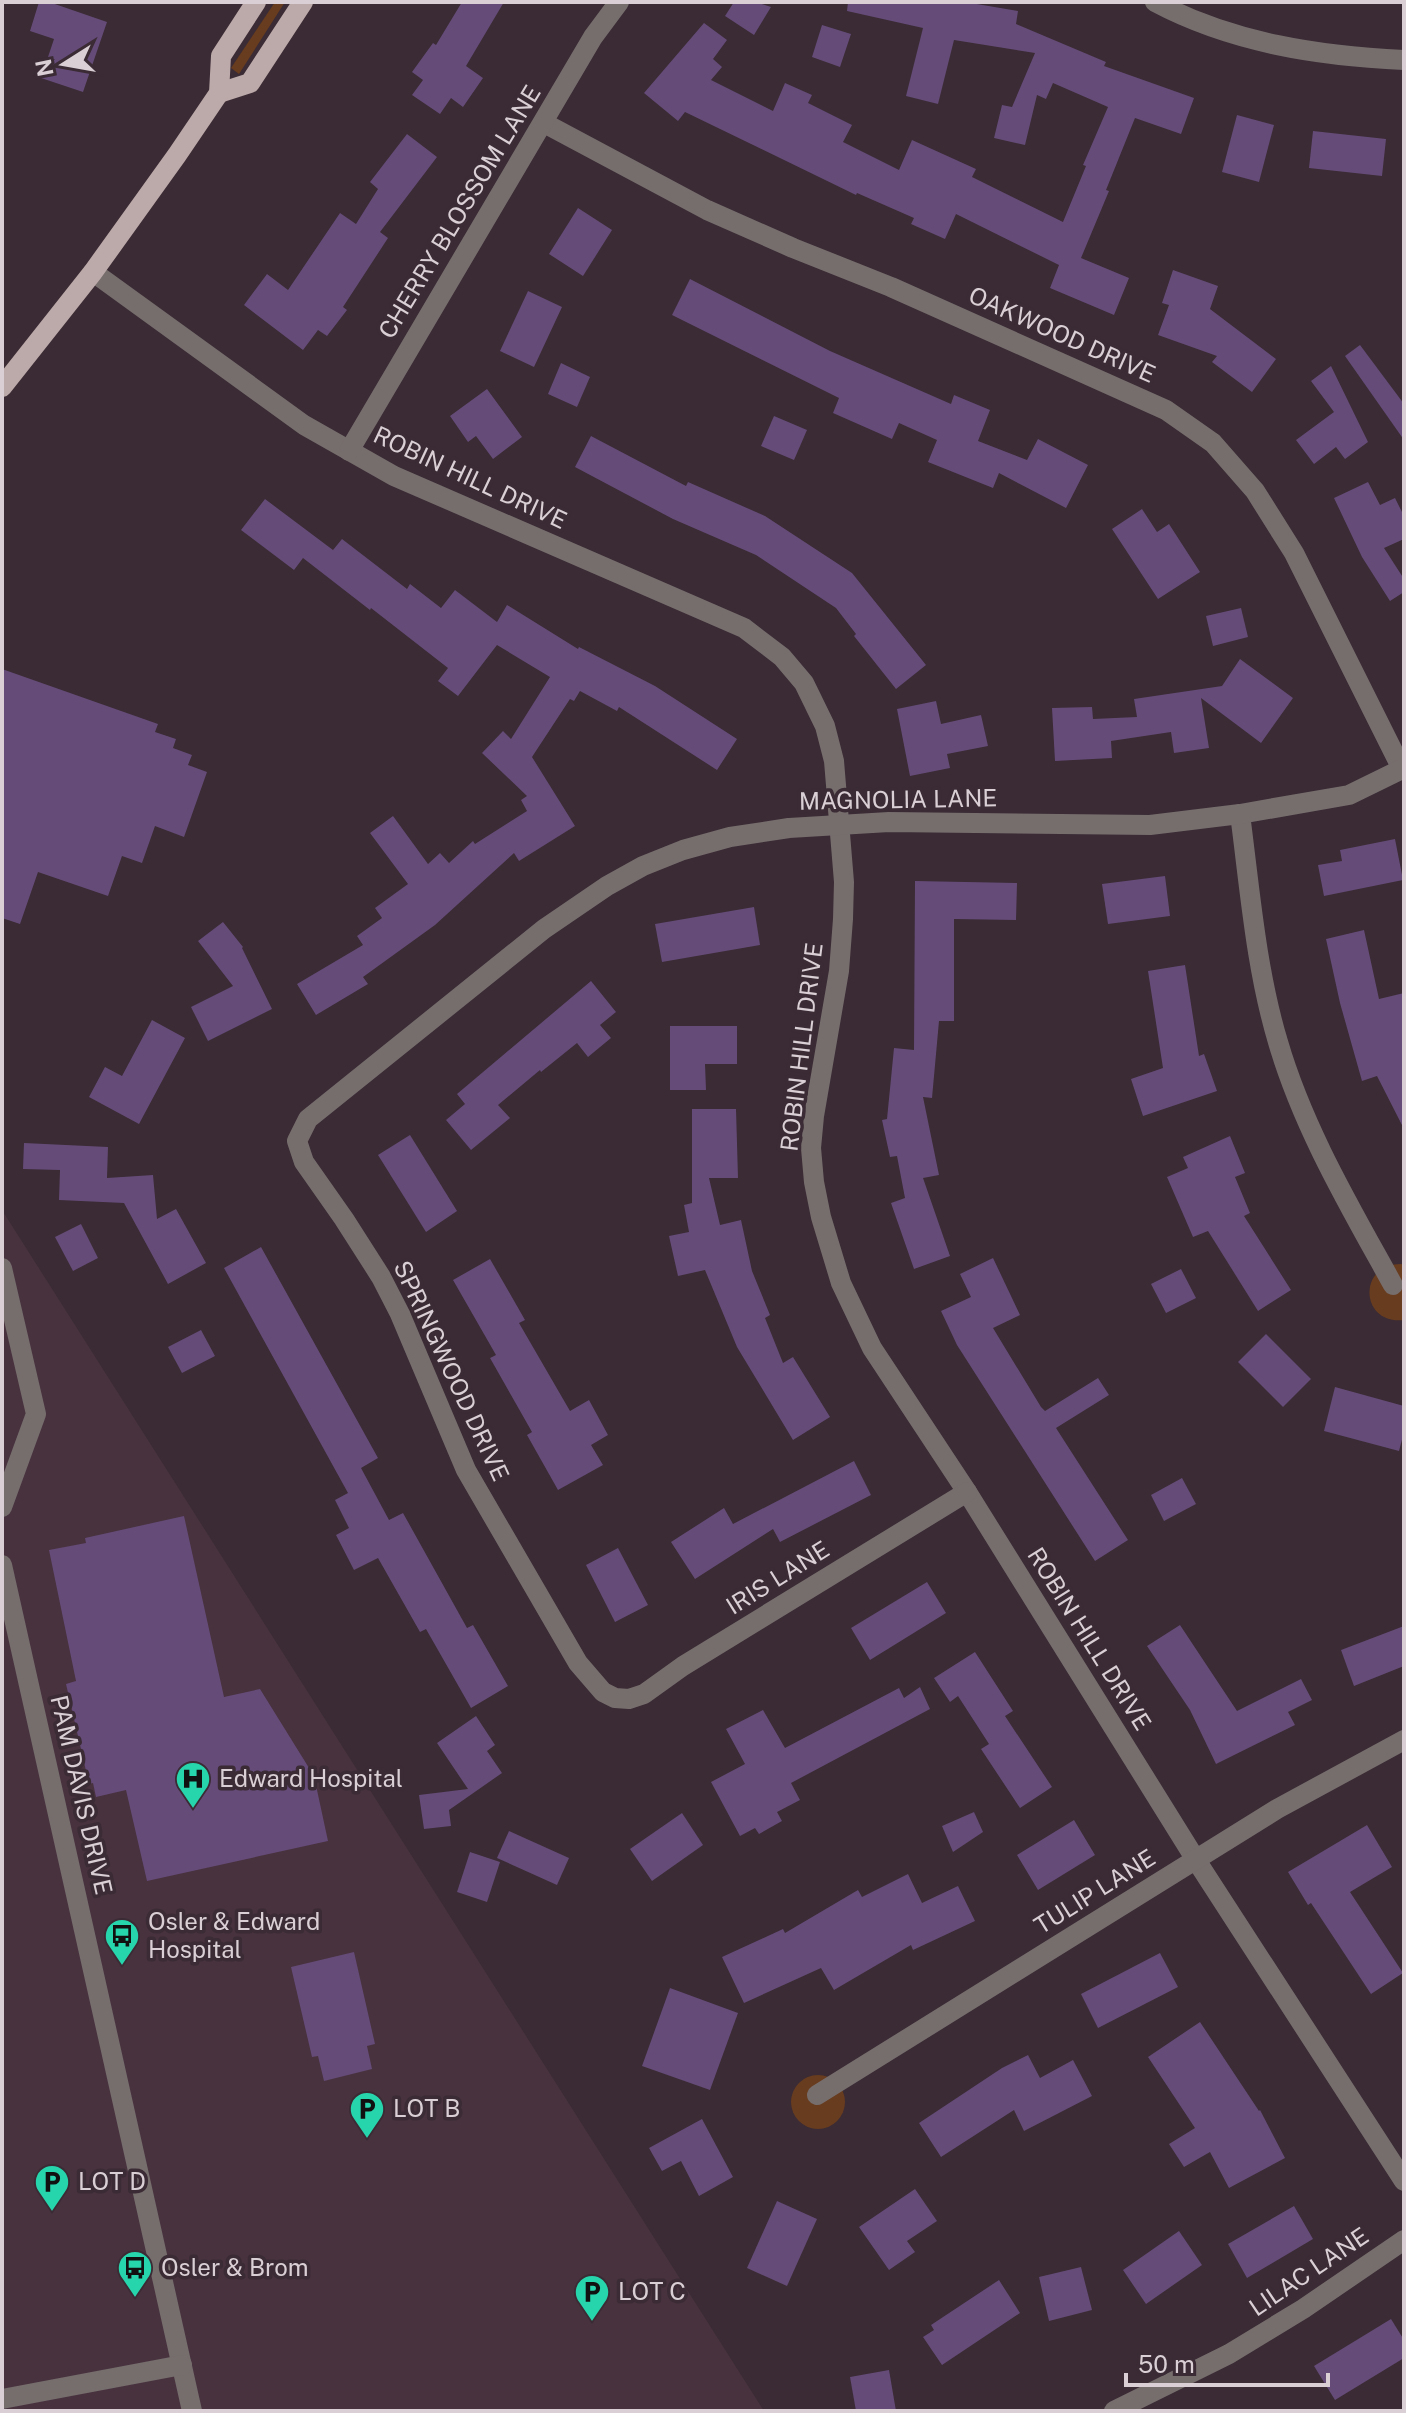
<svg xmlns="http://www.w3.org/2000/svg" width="1406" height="2413" font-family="'Public Sans',sans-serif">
  <rect width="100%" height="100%" fill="#3a2b34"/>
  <!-- built -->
  <polygon fill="#47323e" points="2,1210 764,2411 2,2411"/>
  <!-- green -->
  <g fill="#683c1f">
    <polygon points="275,2 285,2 239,74 231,68"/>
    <path d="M 1401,1264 L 1404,1265 L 1404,1320 C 1360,1325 1357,1264 1401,1264 Z"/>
    <circle cx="818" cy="2102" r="27"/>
  </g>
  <!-- building -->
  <g fill="#654b78">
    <polygon points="39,2 49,2 107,22 83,92 41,78 54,39 30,31"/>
    <polygon points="462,2 504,2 466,66 483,78 463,107 451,98 440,114 412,95 423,80 412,72 433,43 436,45"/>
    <polygon points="734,2 756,2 771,7 754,35 725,16"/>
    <polygon points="848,2 965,2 1018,11 1016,24 1106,62 1104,66 1194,98 1181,134 1135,118 1106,190 1109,191 1081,258 1129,278 1114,315 1050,288 1059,265 956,214 945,239 911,224 914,218 857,193 856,195 685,112 678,121 644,93 704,23 727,40 713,59 722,67 711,80 773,111 785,83 812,95 808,103 852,125 843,142 899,170 912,140 976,169 972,177 1063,222 1086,166 1083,165 1108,107 1053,83 1046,99 1037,95 1025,145 994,138 1002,105 1012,107 1035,53 954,40 938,104 906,96 923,28 847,11"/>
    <polygon points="822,25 851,34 840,67 812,57"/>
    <polygon points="1237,115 1274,125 1259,182 1222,172"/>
    <polygon points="1313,131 1386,139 1382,176 1309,168"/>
    <polygon points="407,134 437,157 380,232 388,238 343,307 347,310 327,336 318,330 303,350 244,305 267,274 288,290 340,213 356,224 378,189 370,182"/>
    <polygon points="578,208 612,230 583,276 549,254"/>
    <polygon points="1173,270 1218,286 1210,309 1276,359 1252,392 1212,362 1217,356 1158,335 1169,305 1162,303"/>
    <polygon points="690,279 830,351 951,404 954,395 990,410 978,441 1027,460 1038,439 1088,465 1066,508 999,473 993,488 928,462 937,440 899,423 892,439 833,413 839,398 672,315"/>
    <polygon points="528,291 562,307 534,367 500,351"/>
    <polygon points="1360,345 1404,404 1404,440 1345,356"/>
    <polygon points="561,363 590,377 577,407 548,394"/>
    <polygon points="1331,366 1368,442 1345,459 1336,447 1314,464 1296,440 1334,412 1311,381"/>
    <polygon points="487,389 522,437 493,459 476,436 468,442 450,416"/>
    <polygon points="774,416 807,430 794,460 761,446"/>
    <polygon points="591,436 686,486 688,482 765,516 852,573 926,665 896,689 854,636 856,634 836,608 756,555 673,519 575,467"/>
    <polygon points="1368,482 1380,505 1395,498 1404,516 1404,539 1384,548 1404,579 1404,592 1390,601 1362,557 1334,498"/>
    <polygon points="265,499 333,550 342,539 407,589 410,584 441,608 455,590 497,622 507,605 578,649 579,647 655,686 737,739 717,770 619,707 617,711 580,691 574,701 570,699 532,757 575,826 519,861 514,853 435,925 363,977 368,984 316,1015 297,984 363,945 357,936 382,918 375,908 408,884 370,833 393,816 428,864 440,853 449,863 473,841 475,844 527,811 521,800 527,796 482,753 503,731 511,739 550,677 497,645 458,696 438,681 448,668 371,608 370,610 303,558 294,570 241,530"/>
    <polygon points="1142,509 1157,532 1169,524 1200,572 1158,599 1112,529"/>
    <polygon points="1241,608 1248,637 1213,646 1206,616"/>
    <polygon points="1240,659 1293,698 1261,743 1201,698 1209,748 1174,753 1171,732 1111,741 1112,758 1055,761 1052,708 1092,707 1093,719 1137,717 1134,699 1222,686"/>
    <polygon points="2,669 158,724 155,732 176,739 173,748 192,755 188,765 207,772 184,837 155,826 142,863 122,856 108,896 38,872 20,924 2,918"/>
    <polygon points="936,701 941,724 981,715 988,746 947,754 950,768 910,776 897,709"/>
    <polygon points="1395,839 1403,880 1324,896 1318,865 1342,861 1340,850"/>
    <polygon points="1165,876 1170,916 1108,924 1102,884"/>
    <polygon points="915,881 1017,883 1016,920 954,919 954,1021 939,1021 932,1098 923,1097 939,1175 923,1178 950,1256 914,1269 891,1203 905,1198 897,1156 890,1157 882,1120 887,1119 894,1048 914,1050"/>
    <polygon points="754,907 760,945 662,962 655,924"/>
    <polygon points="223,922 243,947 242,948 272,1009 208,1041 191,1007 233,986 198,941"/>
    <polygon points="1364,930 1379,999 1404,993 1404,1129 1377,1076 1362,1081 1340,1003 1326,939"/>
    <polygon points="1185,965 1199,1056 1204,1054 1217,1091 1143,1116 1131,1079 1163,1068 1148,971"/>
    <polygon points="591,981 616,1012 600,1025 611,1038 588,1057 577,1043 541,1072 540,1070 498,1105 510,1118 471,1150 446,1120 465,1104 457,1094"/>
    <polygon points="152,1020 185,1038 139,1124 89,1097 105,1067 122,1076"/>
    <polygon points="670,1026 737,1026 737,1064 705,1064 706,1090 670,1090"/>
    <polygon points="692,1109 736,1109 738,1178 709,1178 720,1225 741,1220 752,1271 770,1315 765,1318 783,1363 793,1357 830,1417 793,1440 737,1347 705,1270 678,1276 669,1236 689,1232 684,1205 692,1203"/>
    <polygon points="410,1135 457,1211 426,1232 378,1155"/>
    <polygon points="1230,1136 1245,1173 1235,1177 1250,1213 1244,1216 1291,1290 1258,1311 1208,1231 1193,1237 1167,1177 1188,1168 1183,1157"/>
    <polygon points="24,1143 108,1147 107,1178 153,1175 157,1219 176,1209 206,1263 168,1284 124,1203 59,1200 60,1170 23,1169"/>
    <polygon points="81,1224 98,1258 73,1271 55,1237"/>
    <polygon points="261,1247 378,1458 361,1468 389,1520 403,1513 467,1628 473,1625 508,1686 471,1708 426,1629 420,1632 378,1558 354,1570 336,1535 349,1528 335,1500 348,1493 224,1268"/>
    <polygon points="993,1258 1020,1315 993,1328 1041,1407 1045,1411 1098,1378 1109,1395 1056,1428 1128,1540 1095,1561 957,1345 941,1311 971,1297 960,1274"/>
    <polygon points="490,1259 525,1320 519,1323 570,1411 589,1400 608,1435 591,1445 603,1465 558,1490 527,1435 532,1432 490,1358 496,1355 453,1280"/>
    <polygon points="1181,1269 1196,1298 1166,1313 1151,1284"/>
    <polygon points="201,1330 215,1356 182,1373 168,1347"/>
    <polygon points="1266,1334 1311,1379 1283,1407 1238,1362"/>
    <polygon points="1335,1387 1404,1406 1404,1432 1399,1451 1324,1431"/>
    <polygon points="854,1461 871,1495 780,1542 773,1529 695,1579 671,1542 724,1508 733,1524"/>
    <polygon points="1182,1478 1196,1504 1164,1521 1151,1495"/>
    <polygon points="184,1516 224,1697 260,1689 314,1776 328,1841 147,1881 126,1790 96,1797 93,1783 89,1784 66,1684 76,1681 49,1550 86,1543 85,1538"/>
    <polygon points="618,1548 648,1605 615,1622 586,1565"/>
    <polygon points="927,1582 946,1613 870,1660 851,1628"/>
    <polygon points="1180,1625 1237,1711 1301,1679 1312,1700 1288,1712 1295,1725 1216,1764 1190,1710 1147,1646"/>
    <polygon points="1404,1626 1404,1666 1354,1686 1341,1650"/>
    <polygon points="975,1652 1013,1711 1005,1716 1052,1787 1020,1808 981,1749 989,1744 958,1696 950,1702 934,1678"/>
    <polygon points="920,1687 930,1709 791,1783 800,1800 777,1812 782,1821 759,1834 755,1828 740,1836 711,1782 745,1764 726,1729 763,1710 785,1748 899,1688 904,1698"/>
    <polygon points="476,1716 495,1745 487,1751 502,1773 449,1810 451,1826 424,1829 419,1795 468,1789 437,1743"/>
    <polygon points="974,1812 983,1832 953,1852 942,1826"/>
    <polygon points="682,1813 703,1845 652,1881 630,1849"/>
    <polygon points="1074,1820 1095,1855 1038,1890 1017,1855"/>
    <polygon points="1367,1825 1392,1867 1350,1892 1403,1973 1371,1994 1311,1903 1308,1905 1288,1872"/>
    <polygon points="509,1831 569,1858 557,1885 497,1858"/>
    <polygon points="470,1852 500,1862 487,1902 457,1892"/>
    <polygon points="908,1874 922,1903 958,1886 975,1921 913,1950 911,1945 834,1990 821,1968 744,2003 722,1957 783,1929 785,1933 858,1890 862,1897"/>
    <polygon points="354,1952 375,2044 367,2046 372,2069 324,2081 318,2056 312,2057 291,1967"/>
    <polygon points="1160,1953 1178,1987 1098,2028 1081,1994"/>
    <polygon points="670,1988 738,2013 710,2090 642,2066"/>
    <polygon points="1200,2022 1259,2111 1260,2110 1285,2158 1229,2188 1210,2152 1184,2167 1169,2144 1195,2128 1148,2057"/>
    <polygon points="1028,2055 1040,2078 1073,2060 1092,2096 1024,2131 1014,2110 941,2157 919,2123 1002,2068"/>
    <polygon points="702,2119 733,2177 699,2196 681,2161 662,2171 649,2148"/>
    <polygon points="915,2189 937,2221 907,2241 915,2252 889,2270 859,2227"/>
    <polygon points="777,2201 817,2219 787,2286 747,2268"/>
    <polygon points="1294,2206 1313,2239 1247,2278 1228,2244"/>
    <polygon points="1179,2231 1202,2265 1146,2304 1123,2270"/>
    <polygon points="1081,2267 1092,2310 1049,2321 1039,2277"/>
    <polygon points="999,2280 1020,2313 942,2365 923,2337 934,2330 931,2325"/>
    <polygon points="1391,2319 1404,2340 1404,2358 1335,2400 1314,2366"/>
    <polygon points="889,2370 896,2411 856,2411 850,2377"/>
  </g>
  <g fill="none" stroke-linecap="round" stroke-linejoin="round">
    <!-- minor -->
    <g stroke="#766d6d" stroke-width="20">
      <path d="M 1155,2 C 1232,43 1319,56 1404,60"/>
      <polyline points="544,123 707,210 793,248 891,287 1166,410 1213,443 1255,491 1294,553 1402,769"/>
      <polyline points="93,272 304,425 394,476 744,628 782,657 804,683 825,726 834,761 844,882 843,919 839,971 814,1116 811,1148 814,1182 821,1217 841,1283 872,1348 967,1492 1196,1860 1404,2181"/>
      <polyline points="349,451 593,37 619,2"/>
      <path d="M 1240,814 C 1250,890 1256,969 1278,1042 C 1303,1128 1350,1207 1393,1285"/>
      <polyline points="2,1268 36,1414 2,1507"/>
      <polyline points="967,1492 683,1666 644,1694 629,1699 615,1698 603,1692 578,1663 466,1470 400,1314 381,1277 344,1219 304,1162 297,1141 308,1119 544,929 607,886 643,866 683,850 730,837 789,828 889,822 1150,825 1240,814 1349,795 1404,768"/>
      <polyline points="2,1565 192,2411"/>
      <polyline points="817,2095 1277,1809 1404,1740"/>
      <polyline points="2,2399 182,2365"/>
      <polyline points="1114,2411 1229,2354 1303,2309 1404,2240"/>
    </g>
    <!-- major -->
    <g stroke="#bca9a9" stroke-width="20">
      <polyline points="219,93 250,83 303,2"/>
      <polyline points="2,387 93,272 177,155 219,93 221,56 256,2"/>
    </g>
  </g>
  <!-- icons -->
  <defs>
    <symbol id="hospital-pin" viewBox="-11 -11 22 30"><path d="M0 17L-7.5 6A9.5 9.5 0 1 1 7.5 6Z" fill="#27d5ad" stroke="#3a2b34"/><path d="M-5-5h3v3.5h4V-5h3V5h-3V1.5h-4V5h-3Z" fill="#111"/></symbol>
    <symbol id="bus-pin" viewBox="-11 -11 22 30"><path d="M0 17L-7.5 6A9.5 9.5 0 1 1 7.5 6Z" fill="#27d5ad" stroke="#3a2b34"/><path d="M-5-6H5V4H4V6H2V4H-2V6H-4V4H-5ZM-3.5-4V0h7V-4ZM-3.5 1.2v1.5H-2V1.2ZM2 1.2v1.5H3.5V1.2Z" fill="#111"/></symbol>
    <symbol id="parking-pin" viewBox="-11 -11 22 30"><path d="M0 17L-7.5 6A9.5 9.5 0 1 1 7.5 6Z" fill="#27d5ad" stroke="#3a2b34"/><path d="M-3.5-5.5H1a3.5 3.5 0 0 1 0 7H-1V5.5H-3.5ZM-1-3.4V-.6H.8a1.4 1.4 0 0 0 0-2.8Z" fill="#111"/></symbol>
  </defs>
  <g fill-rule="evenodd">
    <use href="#hospital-pin" x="173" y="1759" width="40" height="54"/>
    <use href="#bus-pin" x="102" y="1916" width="40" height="54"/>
    <use href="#parking-pin" x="347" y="2089" width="40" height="54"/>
    <use href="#parking-pin" x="32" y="2162" width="40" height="54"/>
    <use href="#bus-pin" x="115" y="2248" width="40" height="54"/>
    <use href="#parking-pin" x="572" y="2272" width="40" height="54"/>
  </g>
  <g text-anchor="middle" stroke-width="7" stroke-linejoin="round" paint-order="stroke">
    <!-- street labels -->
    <g font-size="24" fill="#d9cfd4" stroke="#3a2b34">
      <text transform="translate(460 212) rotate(-59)" y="8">CHERRY BLOSSOM LANE</text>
      <text transform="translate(1062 335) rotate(24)" y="8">OAKWOOD DRIVE</text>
      <text transform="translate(470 478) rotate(25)" y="8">ROBIN HILL DRIVE</text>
      <text transform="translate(898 800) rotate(-1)" y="8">MAGNOLIA LANE</text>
      <text transform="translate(802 1047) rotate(-83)" y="8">ROBIN HILL DRIVE</text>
      <text transform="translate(451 1371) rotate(65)" y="8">SPRINGWOOD DRIVE</text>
      <text transform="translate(778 1578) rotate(-32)" y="8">IRIS LANE</text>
      <text transform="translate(1089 1639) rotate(58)" y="8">ROBIN HILL DRIVE</text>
      <text transform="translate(81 1795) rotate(77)" y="8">PAM DAVIS DRIVE</text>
      <text transform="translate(1095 1892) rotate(-32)" y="8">TULIP LANE</text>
      <text transform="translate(1309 2272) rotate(-34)" y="8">LILAC LANE</text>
    </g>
    <!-- poi labels -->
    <g font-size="24" fill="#d9cfd4" stroke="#3a2b34" text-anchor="start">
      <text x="219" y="1787">Edward Hospital</text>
      <text x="148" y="1930">Osler &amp; Edward<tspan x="148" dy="28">Hospital</tspan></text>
      <text x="393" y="2117">LOT B</text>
      <text x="78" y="2190">LOT D</text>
      <text x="161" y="2276">Osler &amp; Brom</text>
      <text x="618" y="2300">LOT C</text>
    </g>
  </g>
  <!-- border -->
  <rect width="1406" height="2413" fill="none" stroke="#d9cfd4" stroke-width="8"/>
  <!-- north arrow -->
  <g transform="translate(64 64) rotate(259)" stroke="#3a2b34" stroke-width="6" paint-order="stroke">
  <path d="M0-6L14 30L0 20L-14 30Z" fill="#d9cfd4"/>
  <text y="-12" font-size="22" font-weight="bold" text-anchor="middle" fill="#d9cfd4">N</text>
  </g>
  <!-- scale -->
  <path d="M1126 2373v12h202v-12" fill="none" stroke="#d9cfd4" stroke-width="4"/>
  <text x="1138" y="2373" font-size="24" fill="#d9cfd4" stroke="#3a2b34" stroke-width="6" paint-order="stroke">50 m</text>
</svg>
